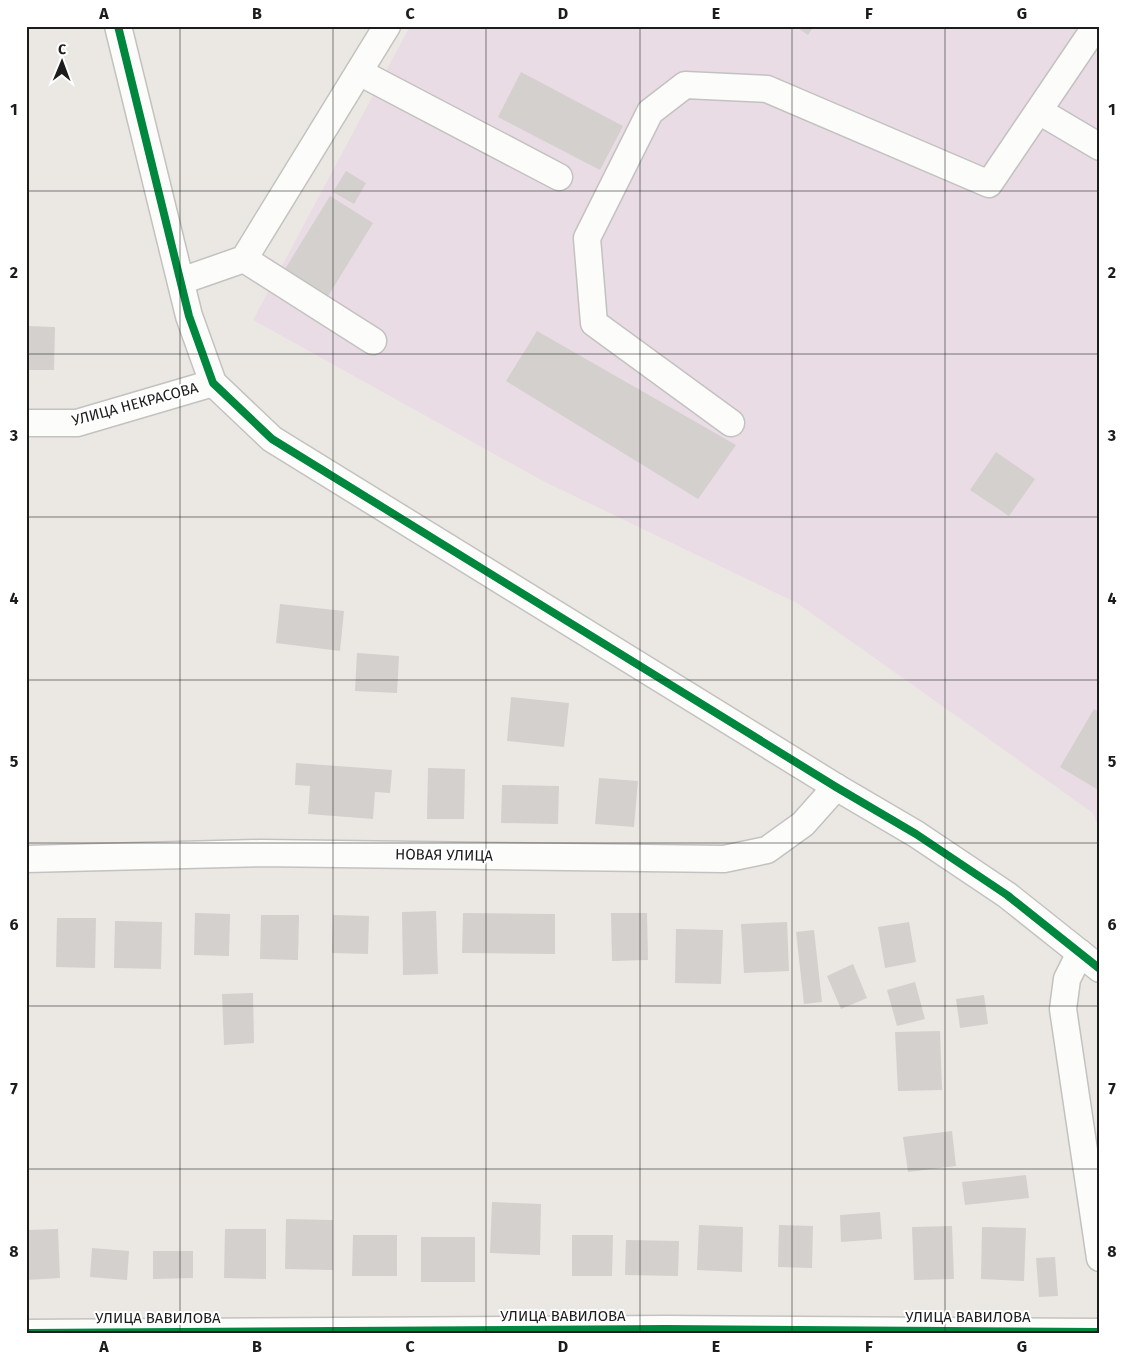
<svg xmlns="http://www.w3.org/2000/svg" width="1126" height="1360" font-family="'Fira Sans',sans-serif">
  <rect width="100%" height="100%" fill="#ebe8e4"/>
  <!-- industrial -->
  <polygon fill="#e9dce5" points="410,26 1100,26 1100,832 1093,813 797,603 543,481 253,320"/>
  <!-- building -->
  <g fill="#d3d0cd">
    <polygon points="795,26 814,26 808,35"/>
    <polygon points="521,72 623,126 600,170 498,117"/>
    <polygon points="346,171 366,183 354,204 333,192"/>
    <polygon points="330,196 373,223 325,301 282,274"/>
    <polygon points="26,326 55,327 54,370 26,370"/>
    <polygon points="537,331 736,445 698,499 506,381"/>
    <polygon points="996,452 1035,479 1009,516 970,490"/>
    <polygon points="280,604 344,611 340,651 276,643"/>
    <polygon points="357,653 399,656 397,693 355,691"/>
    <polygon points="511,697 569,703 564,747 507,741"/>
    <polygon points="1094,709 1100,713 1100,791 1060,767"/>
    <polygon points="296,763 392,770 390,793 375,792 373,819 308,814 310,786 295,785"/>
    <polygon points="428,768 465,769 464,819 427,819"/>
    <polygon points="599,778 638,781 634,827 595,824"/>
    <polygon points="502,785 559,786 558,824 501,823"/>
    <polygon points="436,911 438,974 403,975 402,912"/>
    <polygon points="195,913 230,914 229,956 194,955"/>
    <polygon points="463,913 555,914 555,954 462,953"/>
    <polygon points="611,913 647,913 648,960 612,961"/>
    <polygon points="261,915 299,915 298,960 260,959"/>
    <polygon points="333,915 369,916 368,954 332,953"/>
    <rect x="26" y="917" width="2" height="15"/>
    <polygon points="57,918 96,918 95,968 56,967"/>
    <polygon points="115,921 162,922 161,969 114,968"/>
    <polygon points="787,922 789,971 744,973 741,924"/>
    <polygon points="909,922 916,962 885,968 878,927"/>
    <polygon points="676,929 723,930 721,984 675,983"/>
    <polygon points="814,930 822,1002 804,1004 796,932"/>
    <polygon points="853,964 867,998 841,1009 827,976"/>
    <polygon points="915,982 925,1019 897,1026 887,990"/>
    <polygon points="253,993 254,1043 224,1045 222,994"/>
    <polygon points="984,995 988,1024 960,1028 956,999"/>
    <polygon points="940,1031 942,1090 898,1091 895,1032"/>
    <polygon points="952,1131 956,1166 908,1172 903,1137"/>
    <polygon points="1026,1175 1029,1198 965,1205 962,1182"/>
    <polygon points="492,1202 541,1204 540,1255 490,1253"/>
    <polygon points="880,1212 882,1239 841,1242 840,1215"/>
    <polygon points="286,1219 333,1220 333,1270 285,1269"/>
    <polygon points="699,1225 743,1227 742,1272 697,1270"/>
    <polygon points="779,1225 813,1226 812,1268 778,1267"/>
    <polygon points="952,1226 954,1279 914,1280 912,1227"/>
    <polygon points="982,1227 1026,1228 1024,1281 981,1279"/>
    <polygon points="58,1229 60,1278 26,1280 26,1230"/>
    <polygon points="225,1229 266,1229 266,1279 224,1278"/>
    <polygon points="353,1235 397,1235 397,1276 352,1276"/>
    <polygon points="572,1235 613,1235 612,1276 572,1276"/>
    <rect x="421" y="1237" width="54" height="45"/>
    <polygon points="626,1240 679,1241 678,1276 625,1275"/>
    <polygon points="92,1248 129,1251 127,1280 90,1277"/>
    <polygon points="153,1251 193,1251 193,1278 153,1279"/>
    <polygon points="1055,1257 1058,1296 1039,1297 1036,1258"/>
  </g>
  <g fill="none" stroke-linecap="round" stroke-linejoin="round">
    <defs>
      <g id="minor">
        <polyline points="118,26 189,316 213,383 272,439 836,787 916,834 1007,895 1100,969"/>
        <polyline points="359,72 559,177"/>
        <polyline points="1039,111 1100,147"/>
        <polyline points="244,259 373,341"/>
        <polyline points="181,281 244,259 387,26"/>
        <polyline points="26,423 77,423 213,383"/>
        <polyline points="731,423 594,323 587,238 650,112 685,85 767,89 989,184 1096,26"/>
        <polyline points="26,859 261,853 724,859 767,850 803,824 836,787"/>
        <polyline points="1080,953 1067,979 1063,1009 1100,1258"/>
        <polyline points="26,1333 666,1329 1100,1332"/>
      </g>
    </defs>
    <!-- minor casing -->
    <use href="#minor" stroke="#c3c2c0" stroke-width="29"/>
    <!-- minor -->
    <use href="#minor" stroke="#fcfcfb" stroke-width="26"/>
    <defs>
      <g id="cycleway">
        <polyline points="118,26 189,316 213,383 272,439 836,787 916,834 1007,895 1100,969"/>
        <polyline points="26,1333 666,1329 1100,1332"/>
      </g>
    </defs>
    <!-- cycleway casing -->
    <use href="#cycleway" stroke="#fff" stroke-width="11"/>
    <!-- cycleway -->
    <use href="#cycleway" stroke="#00873e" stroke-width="8"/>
  </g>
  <!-- grid -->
  <path fill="none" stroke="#1c1c1c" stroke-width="1" stroke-opacity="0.55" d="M 180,26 L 180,1334M 333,26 L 333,1334M 486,26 L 486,1334M 640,26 L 640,1334M 792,26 L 792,1334M 945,26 L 945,1334M 26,191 L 1100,191M 26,354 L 1100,354M 26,517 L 1100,517M 26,680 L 1100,680M 26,843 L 1100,843M 26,1006 L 1100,1006M 26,1169 L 1100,1169"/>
  <g text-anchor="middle" stroke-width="4" stroke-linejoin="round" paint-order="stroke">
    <!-- street labels -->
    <g font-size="15" fill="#1c1c1c" stroke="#fff">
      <text transform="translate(135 404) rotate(-15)" y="5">УЛИЦА НЕКРАСОВА</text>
      <text transform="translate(444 855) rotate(1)" y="5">НОВАЯ УЛИЦА</text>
      <text x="563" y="1321">УЛИЦА ВАВИЛОВА</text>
      <text x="968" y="1322">УЛИЦА ВАВИЛОВА</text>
      <text x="158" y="1323">УЛИЦА ВАВИЛОВА</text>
    </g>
  </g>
  <!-- border -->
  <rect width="1126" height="1360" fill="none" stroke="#ffffff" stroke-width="55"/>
  <!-- north arrow -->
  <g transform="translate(62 62) rotate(1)" stroke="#ffffff" stroke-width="4" paint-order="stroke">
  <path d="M0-4L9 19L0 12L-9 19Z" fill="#1c1c1c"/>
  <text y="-8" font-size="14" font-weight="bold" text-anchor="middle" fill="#1c1c1c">С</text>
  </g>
  <rect x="28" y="28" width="1070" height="1304" fill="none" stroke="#1c1c1c" stroke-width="2"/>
  <g font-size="16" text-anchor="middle" font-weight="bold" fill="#1c1c1c">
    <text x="104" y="19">A</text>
    <text x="257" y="19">B</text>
    <text x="410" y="19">C</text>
    <text x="563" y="19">D</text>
    <text x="716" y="19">E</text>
    <text x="869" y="19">F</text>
    <text x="1022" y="19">G</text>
    <text x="14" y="115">1</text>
    <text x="1112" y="115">1</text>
    <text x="14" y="278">2</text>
    <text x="1112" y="278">2</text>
    <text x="14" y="441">3</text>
    <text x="1112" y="441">3</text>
    <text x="14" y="604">4</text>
    <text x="1112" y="604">4</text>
    <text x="14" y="767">5</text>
    <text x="1112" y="767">5</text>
    <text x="14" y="930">6</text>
    <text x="1112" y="930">6</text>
    <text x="14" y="1094">7</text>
    <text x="1112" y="1094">7</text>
    <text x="14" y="1257">8</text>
    <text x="1112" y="1257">8</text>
    <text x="104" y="1352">A</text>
    <text x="257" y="1352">B</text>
    <text x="410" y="1352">C</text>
    <text x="563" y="1352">D</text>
    <text x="716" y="1352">E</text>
    <text x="869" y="1352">F</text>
    <text x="1022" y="1352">G</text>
  </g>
</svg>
